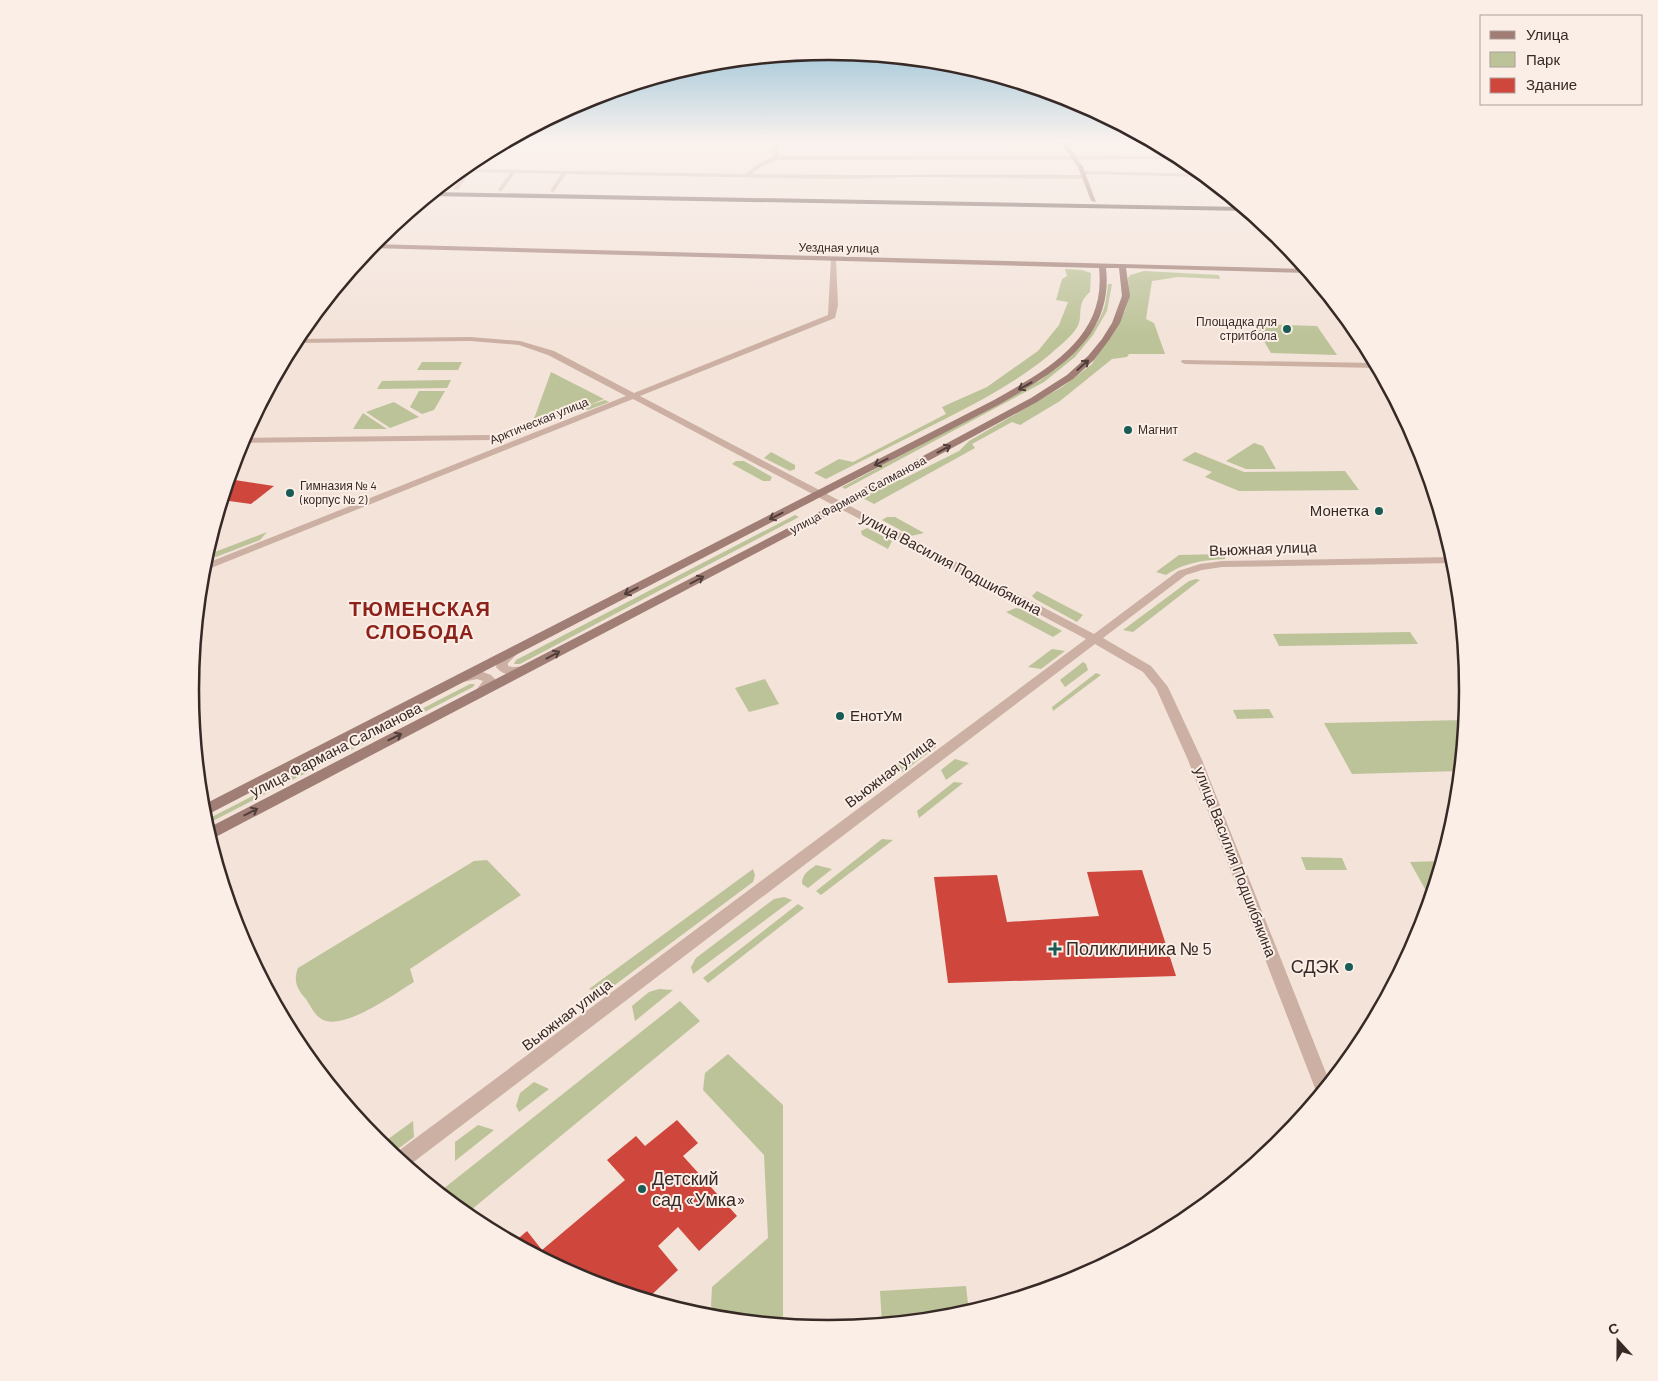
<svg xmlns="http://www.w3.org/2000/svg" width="1658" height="1381" font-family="Barlow,sans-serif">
  <rect width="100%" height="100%" fill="#f3e3d9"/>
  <!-- green -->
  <g fill="#bcc398">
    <path d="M 1065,269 L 1082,270 L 1091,273 L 1090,292 C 1074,306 1085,317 1076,329 C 1069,339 1057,348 1048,356 C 1014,384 974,404 935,424 C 899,442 862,461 826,479 L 814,473 L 839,459 L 853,462 L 946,414 L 942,407 L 987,387 L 1038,351 L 1059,325 L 1068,302 L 1056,300 L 1062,279 L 1067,276 Z"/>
    <polygon points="1144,271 1219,275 1220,279 1178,277 1152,281 1146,319 1154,323 1165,354 1129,354 1127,357 1112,359 1060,401 1020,425 1012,422 972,444 975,448 874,504 861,497 893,480 901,480 959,451 969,441 1062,387 1092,364 1125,311 1129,297 1128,278 1130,275"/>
    <path d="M 1108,284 L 1112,284 L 1107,311 L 1093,335 L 1075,357 L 1044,382 L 845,489 L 842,487 L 1041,380 C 1064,360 1091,340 1103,311 C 1106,303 1107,293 1108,284 Z"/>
    <polygon points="1254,324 1317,326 1337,355 1271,353"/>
    <polygon points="422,362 462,362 458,370 417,370"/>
    <polygon points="551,372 604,399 587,406 605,400 609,402 588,410 580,408 531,427"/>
    <polygon points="451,380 447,388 377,389 382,381"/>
    <polygon points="419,391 445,391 434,410 422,414 410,407"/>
    <polygon points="394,402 419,417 390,428 366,412"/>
    <polygon points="363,413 387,429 353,429"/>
    <polygon points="1254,443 1263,446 1276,469 1246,469 1226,461"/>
    <polygon points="771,452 795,465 795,469 790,471 764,458"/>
    <polygon points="1195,452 1244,472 1345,471 1359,490 1239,491 1205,477 1212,472 1182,460"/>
    <polygon points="736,461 744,461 772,477 770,481 763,481 732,464"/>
    <polygon points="795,515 799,517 520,664 514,664 516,660"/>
    <polygon points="887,517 895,517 924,533 911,536 882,520"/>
    <polygon points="867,528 892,541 888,549 862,535 861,531"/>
    <polygon points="267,532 260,540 216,557 207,555"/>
    <path d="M 1225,554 L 1225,559 C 1203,560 1183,563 1166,575 L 1156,572 L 1179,555 Z"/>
    <polygon points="1196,579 1200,580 1133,632 1123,630 1189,581"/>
    <polygon points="1037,591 1083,615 1077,622 1035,599 1032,596"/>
    <polygon points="1016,608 1021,609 1062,631 1053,637 1006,612"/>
    <polygon points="1410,632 1418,644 1279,646 1273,634"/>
    <polygon points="1052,649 1065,651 1041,669 1028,667"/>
    <polygon points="1083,662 1086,664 1088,670 1065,687 1060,680"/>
    <polygon points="1096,673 1101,675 1053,711 1052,707"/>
    <polygon points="765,679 779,704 749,712 735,688"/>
    <polygon points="470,684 475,684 473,687 205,825 204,821"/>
    <polygon points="1269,709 1274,718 1237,719 1233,710"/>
    <polygon points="1465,720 1460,771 1352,774 1324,723"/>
    <polygon points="931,737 936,747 903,772 890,768"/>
    <polygon points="955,759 969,763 946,780 941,770"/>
    <polygon points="954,782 963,783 919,818 917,811"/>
    <polygon points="882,839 893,840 821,895 816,891"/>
    <polygon points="1301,857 1342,858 1347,870 1306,870"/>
    <path d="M 487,860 L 521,895 L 410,969 L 414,982 C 395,993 341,1034 320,1018 C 314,1014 310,1005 306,999 C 297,989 293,981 298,968 L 474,861 Z"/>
    <polygon points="1442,861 1431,898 1430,898 1410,862"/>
    <path d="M 816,865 L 832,869 L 808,888 L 802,884 C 802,874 808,871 816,865 Z"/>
    <polygon points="753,869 755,875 753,882 604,993 589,989"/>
    <polygon points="784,897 792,900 693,974 691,967 696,958 774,899"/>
    <polygon points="798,904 804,908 708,983 703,978"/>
    <polygon points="659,989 673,990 635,1021 632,1006 649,992"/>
    <polygon points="680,1001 700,1021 465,1215 438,1193"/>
    <polygon points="728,1054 783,1105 783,1325 721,1319 711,1306 712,1287 768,1238 764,1155 703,1090 705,1073"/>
    <polygon points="534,1082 549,1089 519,1112 516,1106 520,1093"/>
    <polygon points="413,1121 414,1137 391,1154 380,1145"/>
    <polygon points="478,1125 494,1130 455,1161 455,1142"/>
    <polygon points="966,1286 969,1313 953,1318 882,1325 880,1291"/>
  </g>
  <!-- building -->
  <g fill="#cf473c">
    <polygon points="228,479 274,486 251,504 222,500"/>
    <polygon points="1142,870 1176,976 948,983 934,877 997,875 1007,922 1099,916 1087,872"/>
    <polygon points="677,1120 698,1143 683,1156 737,1216 699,1251 678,1227 658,1246 678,1270 646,1300 584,1281 513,1243 527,1231 542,1250 625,1180 607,1160 636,1136 645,1146"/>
  </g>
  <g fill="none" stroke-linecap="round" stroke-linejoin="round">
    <!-- street -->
    <g fill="#ccb0a4" fill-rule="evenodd">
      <path d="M 773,142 L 779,142 L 778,156 L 1179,156 L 1185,159 L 776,160 L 762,166 L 752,174 C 862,176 973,174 1083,175 L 1086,177 L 1083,179 L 915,177 L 836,179 L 566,174 L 553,193 L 550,191 L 561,174 L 515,173 L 501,192 L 498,190 L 510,173 L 470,172 L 458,190 L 453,189 L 470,166 L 498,146 L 494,153 L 473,169 L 745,174 L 758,164 L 772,157 Z"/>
      <polygon points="1083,171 1203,174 1207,177 1081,174"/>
      <polygon points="831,258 836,259 838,305 835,318 640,396 1094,634 1178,571 1200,564 1222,561 1453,557 1454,563 1222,567 1202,570 1186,575 1103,638 1151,666 1168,687 1202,760 1330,1083 1318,1096 1188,760 1156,688 1143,672 1095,644 407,1167 393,1155 1086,639 633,399 201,572 202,565 626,396 548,355 519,345 470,341 293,343 296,339 470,337 520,341 554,351 634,393 828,315"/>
      <polygon points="1182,360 1376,363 1378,368 1185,364 1181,362"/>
      <polygon points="489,435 494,438 492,440 240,443 242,438"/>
      <path d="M 511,650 L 517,654 L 508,663 L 508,666 L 513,667 L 529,666 L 531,669 L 529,672 C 517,675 505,678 496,667 L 498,659 Z"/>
      <path d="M 480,671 L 491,675 L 496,680 C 493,688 487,696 479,698 L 473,694 L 483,681 L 477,679 L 463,682 L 457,678 L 459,675 Z"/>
    </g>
    <!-- secondary -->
    <g fill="#a07e75" fill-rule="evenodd">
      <polygon points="1060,142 1066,142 1083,167 1096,202 1091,201 1078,167"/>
      <path d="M 372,244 L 1306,269 L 1309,273 L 1126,268 L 1130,296 L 1120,323 L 1109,340 L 1094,360 L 1073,379 L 1037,402 L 823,518 L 210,840 L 206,829 L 815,514 L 1031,398 L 1067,375 L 1088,356 L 1102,339 L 1112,323 L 1122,296 L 1119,268 L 1106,268 C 1114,339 1054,373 1000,404 L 203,817 L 201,806 L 994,400 C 1047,370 1107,338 1099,268 L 370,248 Z"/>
    </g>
    <!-- highway -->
    <polygon fill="#59413d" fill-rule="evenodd" points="434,192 1242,207 1247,211 429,196"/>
  </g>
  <!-- one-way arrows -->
  <defs><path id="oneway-shaft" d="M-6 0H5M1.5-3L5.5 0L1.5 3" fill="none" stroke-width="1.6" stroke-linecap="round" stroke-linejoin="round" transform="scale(1.25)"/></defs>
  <g stroke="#513e3a">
    <use href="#oneway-shaft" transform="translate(1083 365) rotate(-42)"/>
    <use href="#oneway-shaft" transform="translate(1025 386) rotate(151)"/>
    <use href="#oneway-shaft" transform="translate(944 449) rotate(-28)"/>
    <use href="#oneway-shaft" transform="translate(881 462) rotate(153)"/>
    <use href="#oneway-shaft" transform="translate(776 516) rotate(153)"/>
    <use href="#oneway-shaft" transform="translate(697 580) rotate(-28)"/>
    <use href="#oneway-shaft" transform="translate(631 591) rotate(153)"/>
    <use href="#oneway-shaft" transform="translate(553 655) rotate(-28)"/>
    <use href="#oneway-shaft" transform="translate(395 737) rotate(-27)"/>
    <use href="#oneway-shaft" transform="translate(251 812) rotate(-27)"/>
  </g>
  <!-- sky -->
  <linearGradient id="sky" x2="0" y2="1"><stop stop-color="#7ab3d0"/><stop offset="0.42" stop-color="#faf2ee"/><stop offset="1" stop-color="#faf2ee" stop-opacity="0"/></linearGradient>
  <rect width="1658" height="336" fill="url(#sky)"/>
  <!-- markers -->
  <g fill="#195c55" stroke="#fbeee6" stroke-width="2">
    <circle cx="1287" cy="329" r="5"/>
    <circle cx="1128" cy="430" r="5"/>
    <circle cx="290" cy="493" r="5"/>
    <circle cx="1379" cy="511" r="5"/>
    <circle cx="840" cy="716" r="5"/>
    <path d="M1052.5 941.5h5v5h5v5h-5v5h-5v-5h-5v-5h5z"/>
    <circle cx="1349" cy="967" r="5"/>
    <circle cx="642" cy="1189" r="5"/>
  </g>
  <g text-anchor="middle" stroke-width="4" stroke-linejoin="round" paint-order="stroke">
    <!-- far-street labels -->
    <g font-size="12" fill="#372926" stroke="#fbeee6">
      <text transform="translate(839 248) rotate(1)" y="4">Уездная улица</text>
      <text transform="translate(539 421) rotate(-22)" y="4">Арктическая улица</text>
      <text transform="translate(858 495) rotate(-28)" y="4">улица Фармана Салманова</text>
    </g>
    <!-- far-poi labels -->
    <g font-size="12" fill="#372926" stroke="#fbeee6" text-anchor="start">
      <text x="1277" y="326" text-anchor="end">Площадка для<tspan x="1277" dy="14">стритбола</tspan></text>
      <text x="1138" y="434">Магнит</text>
      <text x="300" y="490">Гимназия № 4<tspan x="300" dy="14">(корпус № 2)</tspan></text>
    </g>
    <!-- poi labels -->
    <g font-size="15" fill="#372926" stroke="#fbeee6" text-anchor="end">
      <text x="1369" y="516">Монетка</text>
      <text x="850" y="721" text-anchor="start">ЕнотУм</text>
    </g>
    <!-- street labels -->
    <g font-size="15" fill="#372926" stroke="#fbeee6">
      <text transform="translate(1263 549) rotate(-2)" y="5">Вьюжная улица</text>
      <text transform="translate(951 564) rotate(28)" y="5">улица Василия Подшибякина</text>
      <text transform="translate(336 750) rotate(-27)" y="5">улица Фармана Салманова</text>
      <text transform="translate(890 772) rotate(-37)" y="5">Вьюжная улица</text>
      <text transform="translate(1235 862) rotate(69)" y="5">улица Василия Подшибякина</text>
      <text transform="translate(567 1015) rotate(-37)" y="5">Вьюжная улица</text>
    </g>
    <!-- near-poi labels -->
    <g font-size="18" fill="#372926" stroke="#fbeee6" text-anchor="start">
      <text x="1066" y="955">Поликлиника № 5</text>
      <text x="1339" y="973" text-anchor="end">СДЭК</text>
      <text x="652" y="1185">Детский<tspan x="652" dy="21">сад «Умка»</tspan></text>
    </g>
    <!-- district labels -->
    <g font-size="20" font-weight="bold" letter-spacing="1" fill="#8c2219" stroke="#fbeee6">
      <text x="420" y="616">ТЮМЕНСКАЯ<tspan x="420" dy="23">СЛОБОДА</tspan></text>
    </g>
  </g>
  <!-- crop -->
  <path d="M0 0H1658V1381H0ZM199 690a630 630 0 1 1 1260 0a630 630 0 1 1-1260 0Z" fill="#fbeee6" fill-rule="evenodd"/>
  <path fill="none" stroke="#372926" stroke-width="2.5" d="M199 690a630 630 0 1 1 1260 0a630 630 0 1 1-1260 0Z"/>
  <!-- legend -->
  <rect x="1480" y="15" width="162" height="90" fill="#fbeee6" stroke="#ad9f99"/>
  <rect x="1490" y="31" width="25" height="8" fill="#a07e75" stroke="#ad9f99"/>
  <text x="1526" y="40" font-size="15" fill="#372926">Улица</text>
  <rect x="1490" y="52" width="25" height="15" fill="#bcc398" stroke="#ad9f99"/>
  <text x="1526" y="65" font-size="15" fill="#372926">Парк</text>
  <rect x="1490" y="78" width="25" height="15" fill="#cf473c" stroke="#ad9f99"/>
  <text x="1526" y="90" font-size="15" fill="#372926">Здание</text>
  <!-- north arrow -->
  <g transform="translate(1618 1341) rotate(339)" stroke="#fbeee6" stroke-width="4" paint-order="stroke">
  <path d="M0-4L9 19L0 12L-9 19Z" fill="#372926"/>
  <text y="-8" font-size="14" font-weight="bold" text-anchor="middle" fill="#372926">С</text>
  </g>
</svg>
